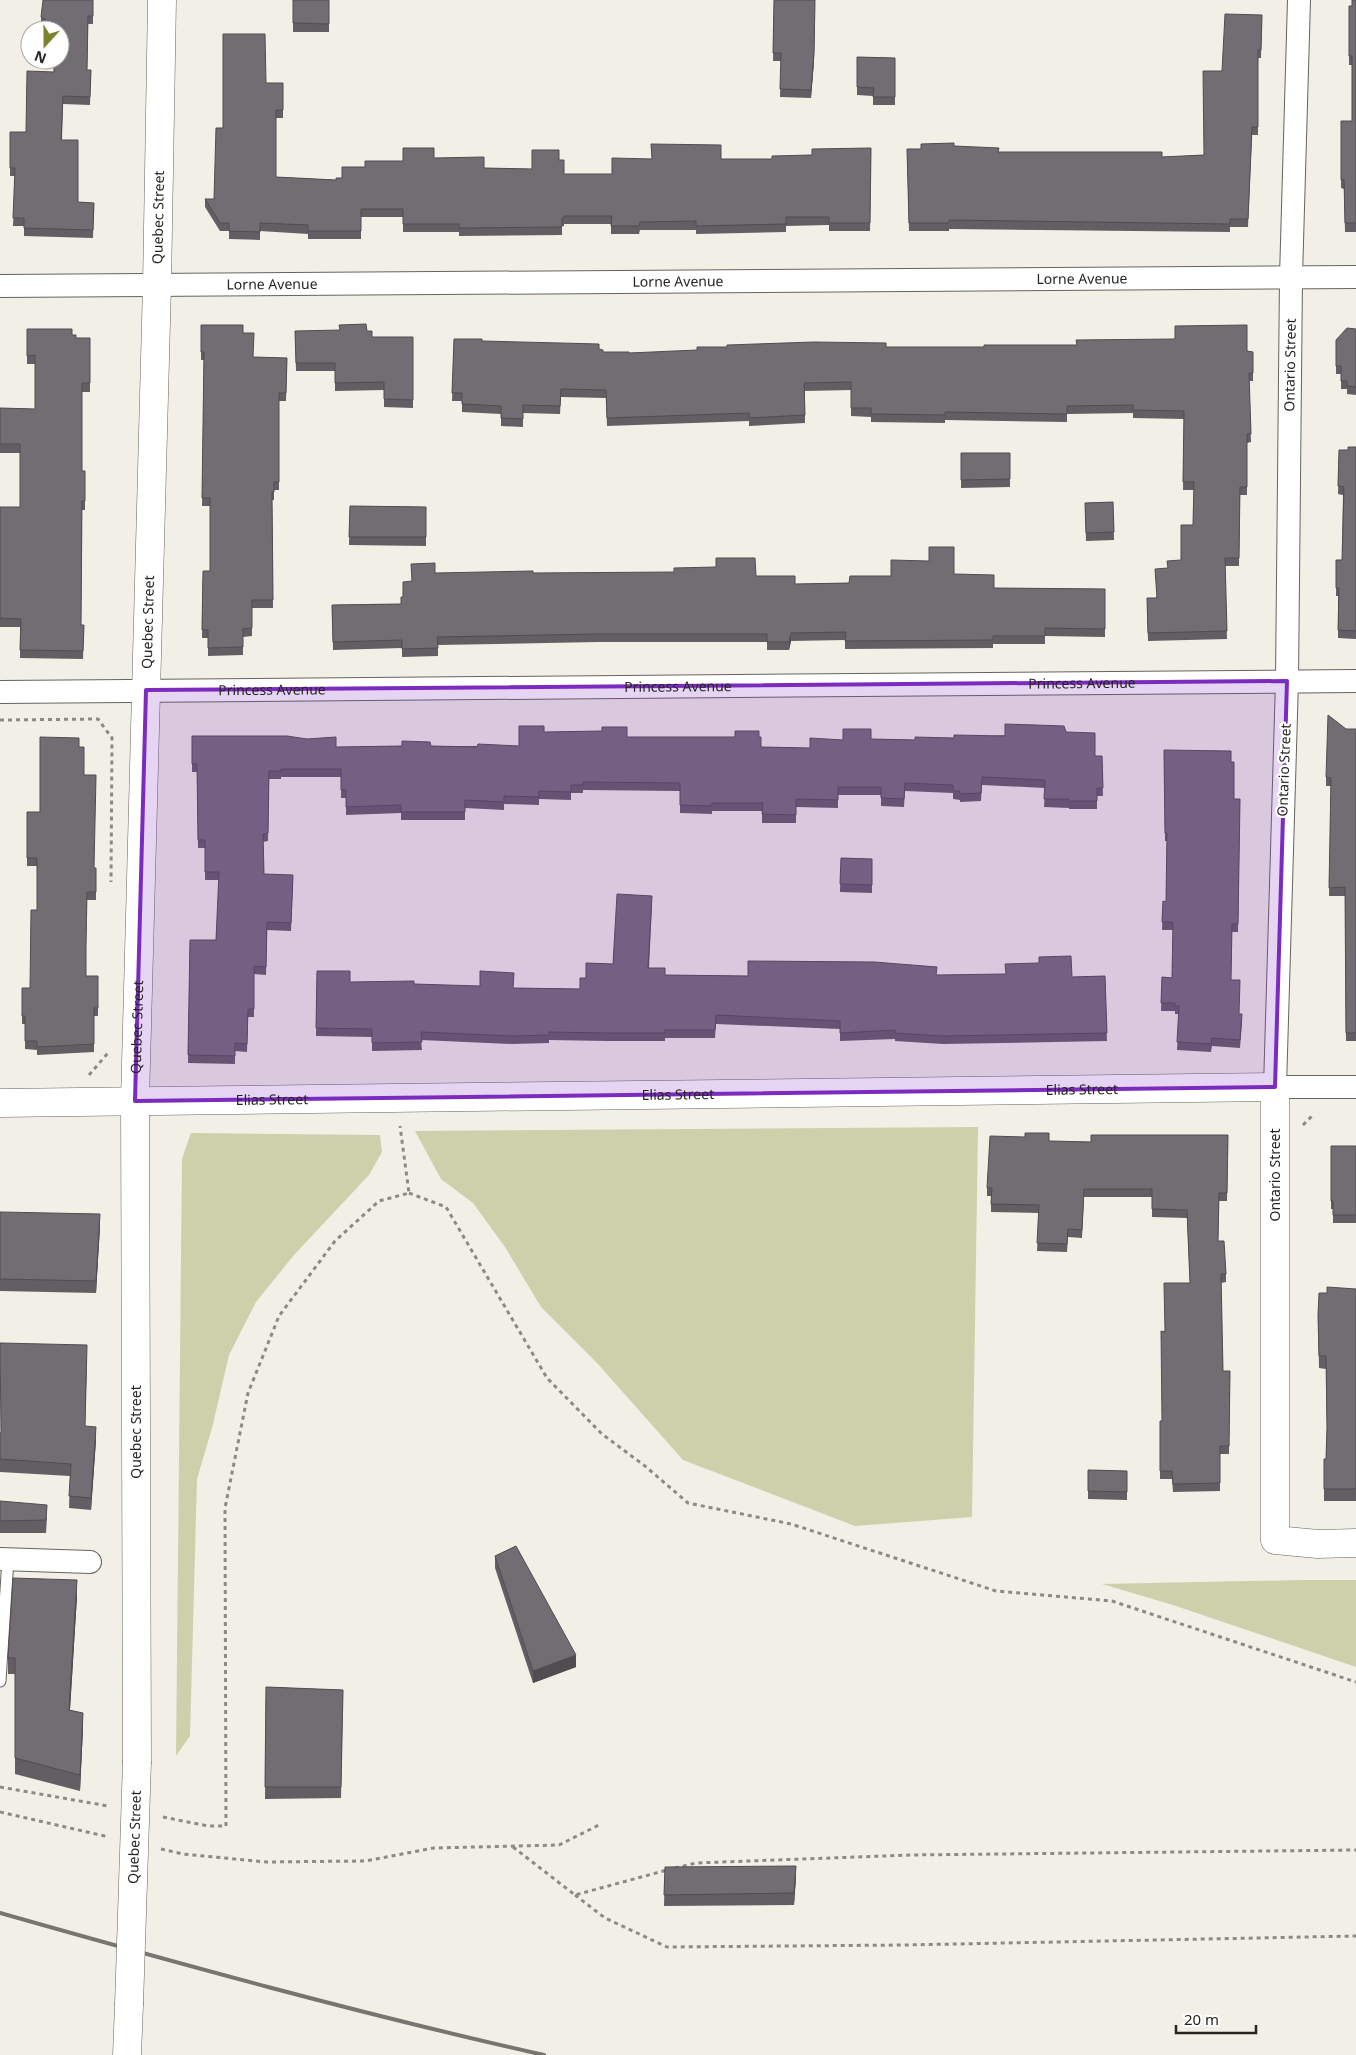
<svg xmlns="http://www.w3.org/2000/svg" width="1356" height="2055" font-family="'Noto Sans',sans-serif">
  <rect width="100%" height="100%" fill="#f2efe7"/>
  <!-- green -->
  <g fill="#ced0ab">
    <polygon points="978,1127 972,1517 855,1526 683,1460 597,1363 541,1307 505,1247 473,1203 441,1179 415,1131"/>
    <polygon points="191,1133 380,1135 382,1152 369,1175 294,1255 256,1302 229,1355 212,1428 197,1479 190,1736 176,1756 182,1159"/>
    <polygon points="1302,1580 1356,1580 1356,1667 1173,1605 1102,1584"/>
  </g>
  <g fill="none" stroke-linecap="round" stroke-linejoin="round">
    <defs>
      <polyline id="service" points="0,1681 8,1559"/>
      <g id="minor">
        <polyline points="1299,0 1291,277 1287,681 1275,1087 1356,1087"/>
        <path id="s1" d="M 0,286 L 1356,277"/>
        <path id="s2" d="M 0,692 L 1356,681"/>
        <polyline points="0,1559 90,1562"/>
      </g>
      <g id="tertiary">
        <path id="s3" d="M 0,1103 L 1275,1087 L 1275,1540 L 1318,1544 L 1356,1543"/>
        <path id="s4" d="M 137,1761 L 135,1101 L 157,285 L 162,0"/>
        <polyline points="127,2055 129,2005"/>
      </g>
    </defs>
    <!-- service casing -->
    <use href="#service" stroke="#66645d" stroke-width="13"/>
    <!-- minor casing -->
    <use href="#minor" stroke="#66645d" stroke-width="24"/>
    <!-- tertiary casing -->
    <use href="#tertiary" stroke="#66645d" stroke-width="29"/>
    <!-- path -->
    <g stroke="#8c8a85" stroke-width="3" stroke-dasharray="4 4" stroke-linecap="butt">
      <polyline points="0,720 98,719 112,738 111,882"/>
      <polyline points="89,1075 108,1053"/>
      <polyline points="1303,1125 1314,1114"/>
      <polyline points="409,1193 446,1207 547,1378 602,1434 645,1466 688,1503 791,1524 996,1591 1112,1601 1356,1682"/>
      <polyline points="0,1787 108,1806"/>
      <polyline points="0,1812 109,1837"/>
      <polyline points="163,1817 208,1826 226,1826 225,1508 248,1393 279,1316 335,1241 379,1201 409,1193 400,1126"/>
      <polyline points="513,1847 575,1895 667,1870"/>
      <polyline points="161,1849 183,1854 266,1862 365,1861 434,1848 559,1845 599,1825"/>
      <polyline points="675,1868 696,1863 910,1855 1356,1850"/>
      <polyline points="575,1895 605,1918 667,1947 905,1945 1356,1936"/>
    </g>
    <!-- service -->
    <use href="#service" stroke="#fff" stroke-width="11"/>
    <!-- minor -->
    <use href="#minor" stroke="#fff" stroke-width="22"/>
    <!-- tertiary -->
    <use href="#tertiary" stroke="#fff" stroke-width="28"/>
    <!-- rail -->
    <path stroke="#777570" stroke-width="4" d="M 0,1913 C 180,1964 361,2014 544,2055"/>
    <defs>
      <g id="tertiary-bridge">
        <path id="s5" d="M 129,2005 L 137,1761"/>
      </g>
    </defs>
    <!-- tertiary-bridge casing -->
    <use href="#tertiary-bridge" stroke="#66645d" stroke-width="29" stroke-linecap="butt"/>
    <!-- tertiary-bridge -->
    <use href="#tertiary-bridge" stroke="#fff" stroke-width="28"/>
  </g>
  <!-- wall -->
  <g fill="#625e63">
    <polygon points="93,0 93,24 88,24 87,70 91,70 90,105 63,104 62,140 78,202 94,203 93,238 24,236 24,226 13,226 15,176 10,176 10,132 26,132 54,72 53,60 60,60 60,30 44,30 45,27 41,25 41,17"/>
    <rect x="293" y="0" width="36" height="32"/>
    <polygon points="774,0 814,61 811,98 780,97 781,61 773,61"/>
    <polygon points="1356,0 1356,232 1345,232 1344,189 1341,188 1341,121 1352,121 1352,65 1349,65 1349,6 1352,6"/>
    <polygon points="1262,15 1261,58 1258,58 1258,135 1252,135 1248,227 1230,227 1230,232 949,229 949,231 909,231 907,149 921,149 954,146 999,152 1162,157 1204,155 1222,71"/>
    <polygon points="857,57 895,58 895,105 873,105 873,96 857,95"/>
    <polygon points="266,83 283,83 283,118 276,118 276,177 336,180 342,178 365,167 403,161 434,158 484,168 532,169 559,160 564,174 612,174 721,159 772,159 812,155 871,148 870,231 829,231 829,225 786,226 786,232 696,234 696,230 640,230 639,234 611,234 611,224 564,224 564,226 562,226 562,235 459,236 459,232 403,232 403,217 361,217 361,239 308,239 308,234 260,231 260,240 229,239 229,231 220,231 205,207 205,199 214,199 223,128"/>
    <polygon points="201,325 243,333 253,357 287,358 286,401 279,401 279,490 274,490 274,500 272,500 273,608 252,608 252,636 243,637 243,655 208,656 208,638 202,638 203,571 210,571 210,506 202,506 204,360 201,360"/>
    <polygon points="27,329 72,335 76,338 90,338 90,392 82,392 82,471 85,471 85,510 82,510 81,625 84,625 83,659 20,658 20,627 0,627 0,507 20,507 20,453 0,453 0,408 35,409 35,364 27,364"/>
    <polygon points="1356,329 1356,395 1347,394 1347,389 1341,389 1341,374 1336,374 1336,340"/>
    <polygon points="295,331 367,331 372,337 413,337 413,408 384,407 384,390 335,391 335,371 296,371"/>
    <polygon points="454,339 599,350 603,352 629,353 886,347 1253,352 1253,381 1249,381 1251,442 1247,443 1247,495 1240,495 1239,566 1225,566 1227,639 1148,641 1147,598 1156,598 1167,568 1181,560 1193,525 1194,490 1183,490 1184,419 1133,418 1133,413 1067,414 1067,422 945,420 945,423 871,422 871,417 851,416 851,390 805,391 805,423 749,426 749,421 607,426 606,398 561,397 560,414 523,413 523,427 501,426 501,414 462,412 462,401 452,401"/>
    <polygon points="1356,447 1356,639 1338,638 1338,596 1336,596 1336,560 1342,560 1343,495 1338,494 1339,450 1348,450"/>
    <polygon points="961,453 1010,453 1010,487 961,488"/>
    <polygon points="1113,502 1114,540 1086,541 1085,503"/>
    <polygon points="350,506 426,507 426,546 349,545"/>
    <polygon points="435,573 533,573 756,576 795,584 849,583 891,576 954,574 994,588 1105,589 1105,637 1045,636 1045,644 993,644 993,648 845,649 845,640 791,641 789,650 767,650 767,642 598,642 438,645 438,656 402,657 402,648 333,650 332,605 401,604 403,597 411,581"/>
    <polygon points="1346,729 1356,729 1356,1041 1346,1041 1345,896 1329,896 1331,786 1326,786 1326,777"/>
    <polygon points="544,732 627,737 759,737 761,747 810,748 843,740 871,739 915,740 954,738 1066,732 1095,756 1102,756 1103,796 1097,796 1097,809 1069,809 1069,808 1044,807 1045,788 982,785 981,801 960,802 960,800 953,799 953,793 905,791 904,807 881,806 881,795 838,795 838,808 796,807 796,823 762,823 762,811 712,811 712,814 680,813 680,791 583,790 583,793 571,793 571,800 539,799 539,805 504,804 504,810 465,808 465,820 401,820 401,813 346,815 346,798 341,798 341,777 281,777 281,779 269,779 268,841 263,842 264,874 293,883 291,931 267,930 266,975 254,974 254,1017 248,1017 247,1052 235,1051 235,1064 188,1063 190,940 216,940 219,880 205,880 205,848 198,848 197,772 192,772 192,736 336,747 431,746 519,746"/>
    <polygon points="79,747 84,775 94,868 96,868 96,900 87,900 86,949 86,976 98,976 98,1016 94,1016 94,1052 37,1055 37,1050 25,1049 25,1024 22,1024 22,988 30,988 37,910 37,866 27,866 27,812 40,812"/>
    <polygon points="1164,750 1231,762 1234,799 1240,799 1238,932 1232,932 1231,980 1239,1014 1242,1022 1240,1048 1212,1046 1211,1052 1177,1050 1179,1014 1175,1014 1175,1011 1161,1011 1162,977 1172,978 1173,930 1162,930 1163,901 1166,902 1167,841 1165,841"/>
    <polygon points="841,858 872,859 872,893 840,892"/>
    <polygon points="652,904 649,968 665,975 748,976 937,975 1072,977 1105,976 1107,1041 943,1044 895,1041 895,1039 840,1041 840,1029 716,1024 715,1038 665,1038 665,1041 606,1041 549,1040 549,1043 512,1044 421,1040 422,1050 372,1051 372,1037 316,1036 317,971 350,982 514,988 580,989 586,978 613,964"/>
    <polygon points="1228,1135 1227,1201 1219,1201 1218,1241 1226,1274 1226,1282 1221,1283 1223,1371 1230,1371 1229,1454 1220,1454 1220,1491 1173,1492 1172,1479 1160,1479 1160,1421 1162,1421 1164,1332 1190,1283 1187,1218 1152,1217 1152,1197 1084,1197 1082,1238 1068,1237 1067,1252 1037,1251 1039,1213 991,1212 991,1196 987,1196 987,1188 1025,1137 1049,1141 1091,1142"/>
    <polygon points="1331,1146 1356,1146 1356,1223 1333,1223 1333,1209 1331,1209"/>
    <polygon points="0,1212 100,1226 96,1293 0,1291"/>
    <polygon points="1356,1289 1356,1501 1324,1501 1324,1459 1326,1459 1327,1432 1326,1369 1319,1368 1318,1315 1327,1293"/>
    <polygon points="87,1358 85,1426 96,1440 91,1510 69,1508 70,1476 0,1472 0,1433"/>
    <polygon points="1088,1470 1127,1471 1127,1500 1088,1499"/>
    <polygon points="0,1501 47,1517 46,1533 0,1533"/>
    <polygon points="495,1556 576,1667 533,1683 495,1568"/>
    <polygon points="77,1596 70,1710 83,1728 80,1791 15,1774 15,1674 8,1674 8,1658"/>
    <polygon points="266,1687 343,1690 341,1798 265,1799"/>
    <polygon points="665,1867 796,1877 794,1905 664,1906"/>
  </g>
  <!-- shaded-wall -->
  <g fill="#504c50">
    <polygon points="815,0 814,61 811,98 811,90"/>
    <polygon points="791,633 791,641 789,650 789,642"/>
    <polygon points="100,1214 100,1226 96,1293 96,1281"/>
    <polygon points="96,1427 96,1440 91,1510 91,1498"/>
    <polygon points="77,1580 77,1596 69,1725 69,1710"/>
    <polygon points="576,1655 576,1667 533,1683 533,1671"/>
    <polygon points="83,1713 83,1728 80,1791 80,1775"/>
    <polygon points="796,1866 796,1877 794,1905 794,1893"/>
  </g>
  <!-- building -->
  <g fill="#726d73" stroke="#504c50">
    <polygon points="43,0 93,0 93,16 88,16 87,70 91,70 90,97 63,96 61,140 78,140 78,202 94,203 93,230 24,228 24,218 13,218 15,168 10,168 10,132 26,132 27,71 54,72 54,60 60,60 60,30 44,30 45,19 41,17"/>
    <polygon points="293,0 329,0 329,24 293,23"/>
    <polygon points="774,0 815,0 814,53 811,90 780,89 781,53 773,53"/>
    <polygon points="1352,0 1356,0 1356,223 1345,223 1344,180 1341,180 1341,121 1352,121 1352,56 1349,56 1349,6 1352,6"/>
    <polygon points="1225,14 1262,15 1261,50 1258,50 1258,127 1252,127 1248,219 1230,219 1230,224 949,220 949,223 909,223 907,149 921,149 921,144 954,143 954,146 999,148 998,152 1162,152 1162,157 1204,155 1203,71 1222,71"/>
    <polygon points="223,34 265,34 266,83 283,83 283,110 276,110 276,177 336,180 336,178 342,178 342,167 365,167 365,161 403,161 403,148 434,148 434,158 484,157 484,168 532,169 532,150 559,150 559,160 564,160 564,174 612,174 612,158 652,159 651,144 721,145 721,159 772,159 772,156 812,155 812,149 871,148 870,223 829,223 829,217 786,217 786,224 696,226 696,221 640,222 639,226 611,226 612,216 564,216 564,218 562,218 562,227 459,228 459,224 403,224 403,209 361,209 361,231 308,231 308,225 260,223 260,232 229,231 229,223 220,223 205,199 214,199 216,128 223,128"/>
    <polygon points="857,57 895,58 895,97 873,97 874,88 857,87"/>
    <polygon points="366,324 367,331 372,331 372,337 413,337 413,400 384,399 384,382 335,383 335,363 296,363 295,331 340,330 339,325"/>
    <polygon points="201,325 243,325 243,333 254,333 253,357 287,358 286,393 279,393 279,482 274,482 274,492 272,492 273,600 252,600 252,628 243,629 243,647 208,648 208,630 202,630 203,571 210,571 210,498 202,498 204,352 201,352"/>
    <polygon points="1247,325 1247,351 1253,352 1253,373 1249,373 1251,434 1247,434 1247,487 1240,487 1239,558 1225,558 1227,631 1148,633 1147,598 1157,598 1155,569 1168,568 1167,561 1181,560 1181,525 1193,525 1194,482 1183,482 1184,411 1133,410 1133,405 1067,406 1067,414 945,412 945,415 871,414 871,408 851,408 851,382 804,383 805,415 749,418 749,413 607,418 606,390 561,389 560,406 523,405 523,419 501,418 501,406 462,404 462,393 452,393 454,339 482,339 482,341 599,344 599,349 603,350 603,352 629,352 629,353 697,350 697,347 727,347 727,345 814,342 886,343 886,347 984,347 984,345 1077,345 1076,340 1175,339 1175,326"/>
    <polygon points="1347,328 1356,329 1356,387 1347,386 1347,381 1341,381 1341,366 1336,366 1336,340"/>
    <polygon points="27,329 72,329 72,335 76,335 76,338 90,338 90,383 82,383 82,471 85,471 85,501 82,501 81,625 84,625 83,651 20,650 21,619 0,618 0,507 20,507 20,444 0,444 0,408 35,409 35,355 27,356"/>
    <polygon points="1348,447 1356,447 1356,631 1338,630 1339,588 1336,588 1336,560 1342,560 1344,487 1338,486 1339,450 1348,450"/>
    <polygon points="961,453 1010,453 1010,479 961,480"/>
    <polygon points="1113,502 1114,532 1086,533 1085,503"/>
    <polygon points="350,506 426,507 426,537 349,537"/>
    <polygon points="929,547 954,547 954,574 994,575 994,588 1105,589 1105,629 1045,628 1045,636 993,636 993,640 845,641 846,632 791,633 789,642 767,642 767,634 598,634 437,637 438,648 402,649 402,640 333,642 332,605 401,604 401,597 403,597 403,582 412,581 411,564 435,563 435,573 533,571 533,573 674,572 674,568 716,567 716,558 755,558 756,576 795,576 795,584 849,583 850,576 891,576 891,560 929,561"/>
    <polygon points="1328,715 1346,729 1356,729 1356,1033 1346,1033 1345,887 1329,888 1331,778 1326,777"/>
    <polygon points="1005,724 1064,726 1066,732 1095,733 1095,756 1102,756 1103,788 1097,788 1097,801 1069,801 1069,799 1044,799 1045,780 982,777 981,793 960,794 960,791 953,791 953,785 905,783 904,799 881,798 881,787 838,787 838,800 796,799 796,815 762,814 763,803 712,803 712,806 680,805 680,783 583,782 583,785 571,785 571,792 539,791 539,797 504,796 504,802 465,800 465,812 401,812 401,805 346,807 346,790 341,790 341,769 281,769 281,771 269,771 268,833 263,834 264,874 293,875 291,923 267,922 266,967 254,966 254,1009 248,1009 247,1044 235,1043 235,1056 188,1055 190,940 216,940 219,872 205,872 205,840 198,840 197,764 192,764 192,736 287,736 307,739 336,737 336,747 402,746 402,741 430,742 431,746 477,747 478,744 519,746 519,726 544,726 544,732 602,731 602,727 627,727 627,737 735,737 735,731 759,731 759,737 761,737 761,747 810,748 810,738 843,740 843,729 871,729 871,739 915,740 915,737 954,738 954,735 1005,736"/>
    <polygon points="40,737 79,738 79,747 84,747 84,775 96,775 94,868 96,868 96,892 87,892 86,945 86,976 98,976 98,1008 94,1008 94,1044 37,1047 37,1041 25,1041 25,1016 22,1016 22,988 30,988 31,910 37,910 37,858 27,858 27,812 40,812"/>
    <polygon points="1164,750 1231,751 1231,762 1234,762 1234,799 1240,799 1238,924 1232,924 1231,980 1240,980 1239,1014 1242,1014 1240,1040 1212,1038 1211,1044 1177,1042 1179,1006 1175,1006 1175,1003 1161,1003 1162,977 1172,978 1173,922 1162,922 1163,901 1166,902 1167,833 1165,833"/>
    <polygon points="841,858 872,859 872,885 840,884"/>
    <polygon points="617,894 652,896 648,968 665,968 665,975 748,976 748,961 874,962 937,967 936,975 1006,974 1005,964 1039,963 1039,957 1071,956 1072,977 1105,976 1107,1033 943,1036 895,1033 895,1030 840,1033 840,1021 716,1015 715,1030 665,1030 665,1033 606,1033 549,1032 549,1035 512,1036 421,1032 422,1042 372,1043 372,1029 316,1028 317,971 350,971 350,982 414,981 414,984 480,986 480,971 514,973 513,988 580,989 580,978 586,978 586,963 613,964"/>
    <polygon points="1025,1133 1049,1133 1049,1141 1091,1142 1091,1135 1228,1135 1227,1193 1219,1193 1218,1241 1224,1241 1226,1274 1221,1274 1223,1371 1230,1371 1229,1446 1220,1446 1220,1483 1173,1484 1172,1471 1160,1471 1160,1421 1162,1421 1161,1331 1165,1332 1164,1283 1190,1283 1187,1210 1152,1209 1152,1189 1084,1189 1082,1230 1068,1229 1067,1244 1037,1243 1039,1205 991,1204 992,1188 987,1188 990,1136 1025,1137"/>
    <polygon points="1331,1146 1356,1146 1356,1215 1333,1215 1333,1201 1331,1201"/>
    <polygon points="0,1212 100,1214 96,1281 0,1279"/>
    <polygon points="1327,1287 1356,1289 1356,1489 1324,1489 1324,1459 1326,1459 1327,1427 1326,1356 1319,1356 1318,1315 1319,1293 1327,1293"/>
    <polygon points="0,1343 87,1345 85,1426 96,1427 91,1498 69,1496 71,1464 0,1459 0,1433 1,1433"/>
    <polygon points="1088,1470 1127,1471 1127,1492 1088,1491"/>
    <polygon points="0,1501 47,1505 46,1520 0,1521"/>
    <polygon points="516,1546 576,1655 533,1671 495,1556"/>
    <polygon points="13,1578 77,1580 69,1710 83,1713 80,1775 15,1758 15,1658 8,1658"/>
    <polygon points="266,1687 343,1690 341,1787 265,1787"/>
    <polygon points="796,1866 794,1893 664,1895 665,1867"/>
  </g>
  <!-- marked area -->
  <path fill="#7b2cbf" fill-opacity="0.2" stroke="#7b2cbf" stroke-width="4" stroke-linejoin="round" d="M 1287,681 L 1275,1087 L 135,1101 L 146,690 Z"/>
  <g text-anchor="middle" stroke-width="4.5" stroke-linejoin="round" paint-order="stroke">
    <!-- street labels -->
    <g font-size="14" fill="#262522" stroke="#fff">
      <text dy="5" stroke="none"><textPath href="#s4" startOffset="1544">Quebec Street</textPath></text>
      <text dy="5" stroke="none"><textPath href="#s1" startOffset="1082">Lorne Avenue</textPath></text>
      <text dy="5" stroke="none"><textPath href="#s1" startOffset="678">Lorne Avenue</textPath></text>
      <text dy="5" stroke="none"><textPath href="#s1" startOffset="272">Lorne Avenue</textPath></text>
      <text transform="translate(1290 365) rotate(-89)" y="5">Ontario Street</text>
      <text dy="5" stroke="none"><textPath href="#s4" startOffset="1139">Quebec Street</textPath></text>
      <text dy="5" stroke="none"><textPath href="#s2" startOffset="1082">Princess Avenue</textPath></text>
      <text dy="5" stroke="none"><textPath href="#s2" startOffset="678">Princess Avenue</textPath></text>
      <text dy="5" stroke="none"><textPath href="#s2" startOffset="272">Princess Avenue</textPath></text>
      <text transform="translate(1284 770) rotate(-88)" y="5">Ontario Street</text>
      <text dy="5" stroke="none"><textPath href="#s4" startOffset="734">Quebec Street</textPath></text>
      <text dy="5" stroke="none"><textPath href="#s3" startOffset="1082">Elias Street</textPath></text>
      <text dy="5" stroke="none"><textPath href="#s3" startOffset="678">Elias Street</textPath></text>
      <text dy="5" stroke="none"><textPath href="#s3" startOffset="272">Elias Street</textPath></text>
      <text transform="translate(1275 1175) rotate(-90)" y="5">Ontario Street</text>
      <text transform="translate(136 1432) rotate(-90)" y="5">Quebec Street</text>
      <text dy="5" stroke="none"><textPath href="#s5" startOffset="168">Quebec Street</textPath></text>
    </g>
  </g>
  <!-- north arrow -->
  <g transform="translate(45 45) rotate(201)"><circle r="24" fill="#ffffff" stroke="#a8a8a7"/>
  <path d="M0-4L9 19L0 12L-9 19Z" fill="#7d832e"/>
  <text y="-8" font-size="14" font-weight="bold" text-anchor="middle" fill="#262522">N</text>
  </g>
  <!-- scale -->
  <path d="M1176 2025v8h80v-8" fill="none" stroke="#262522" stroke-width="2.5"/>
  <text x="1184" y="2025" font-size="15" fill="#262522" stroke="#ffffff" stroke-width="4" paint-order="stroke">20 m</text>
</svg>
